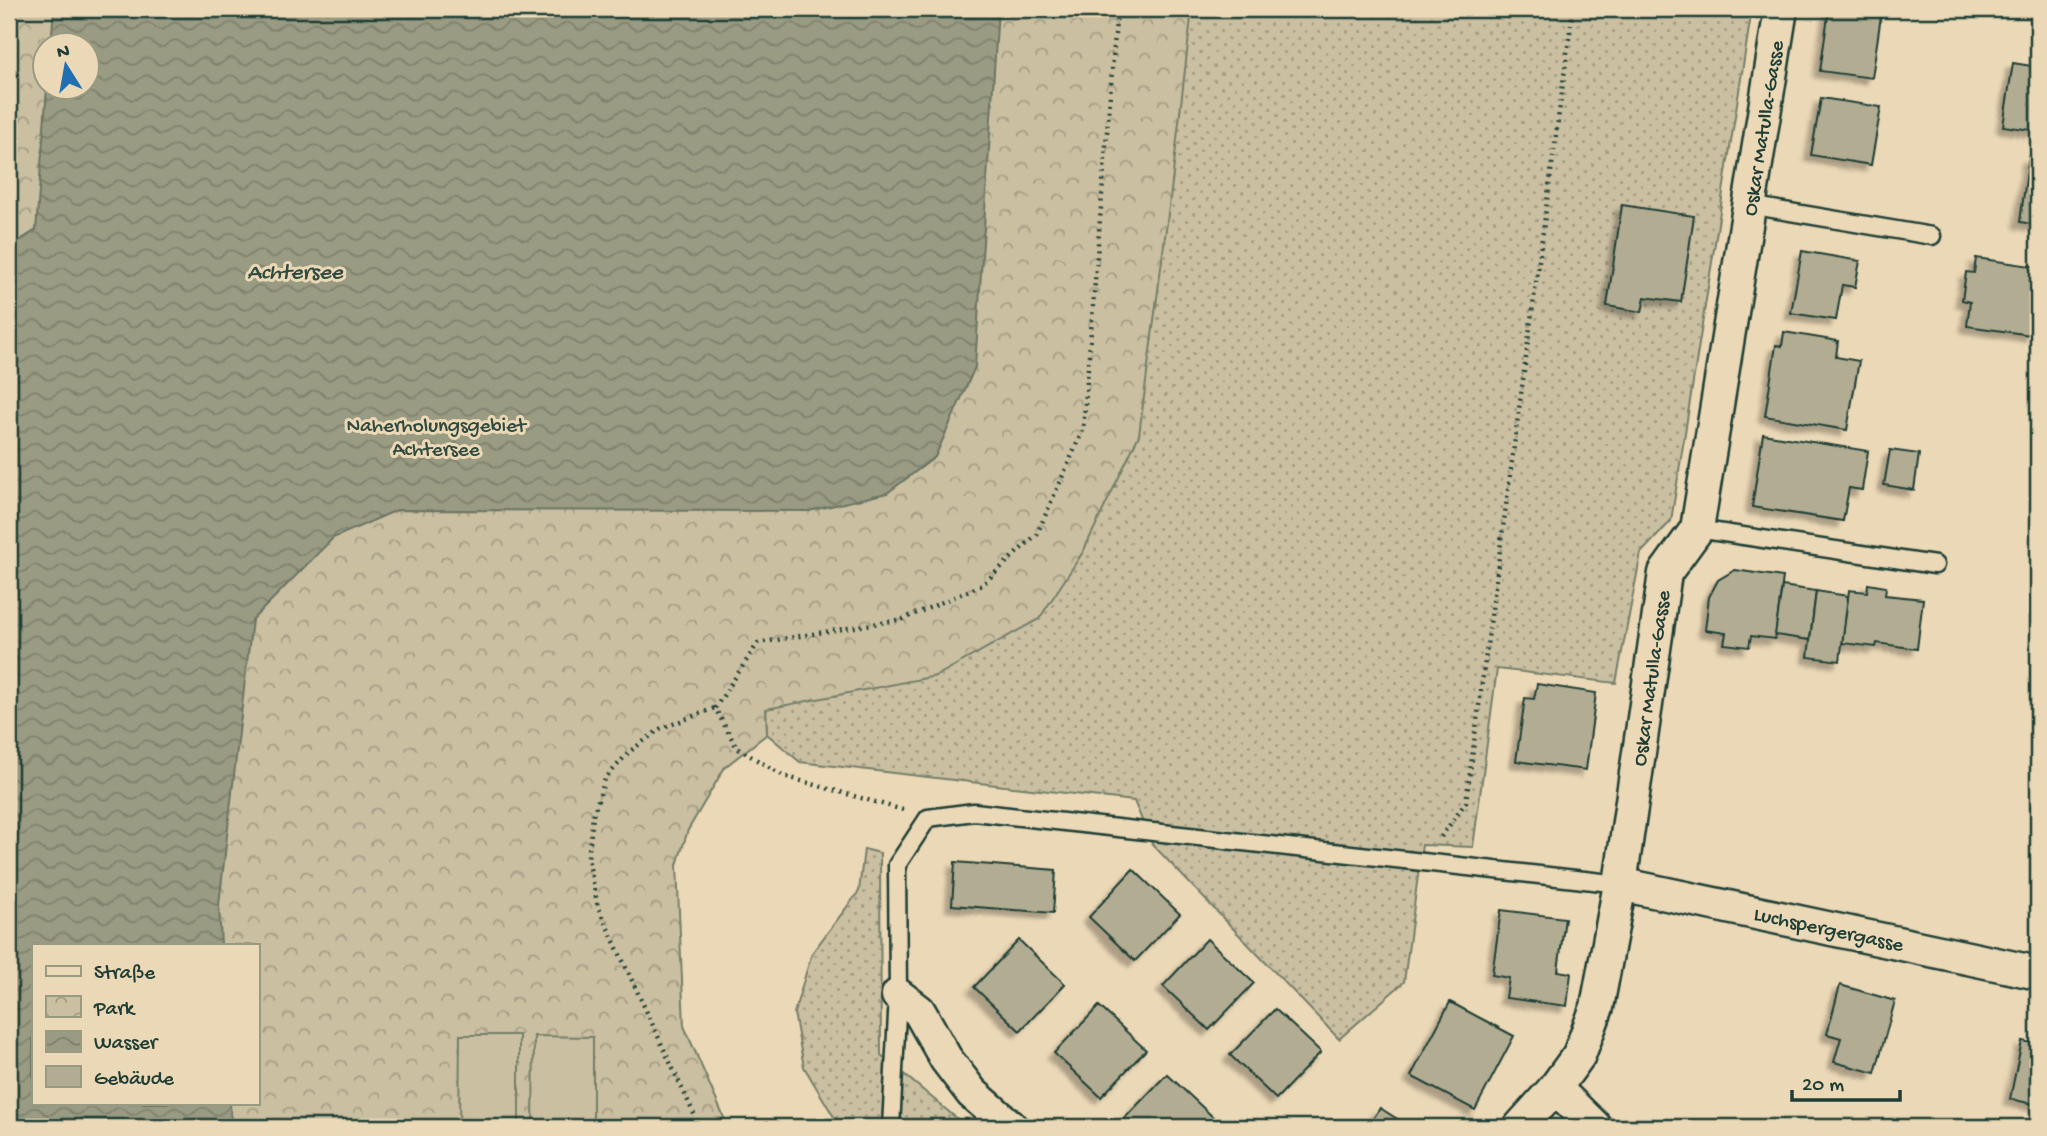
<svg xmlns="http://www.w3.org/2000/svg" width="2047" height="1136" font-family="'Gochi Hand',sans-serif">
  <defs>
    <pattern id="grass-dots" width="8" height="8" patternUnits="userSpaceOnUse" patternTransform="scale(1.75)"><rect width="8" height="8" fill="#cabfa1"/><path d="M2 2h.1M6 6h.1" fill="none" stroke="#a39c84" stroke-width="1.8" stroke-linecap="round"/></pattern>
    <pattern id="park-crowns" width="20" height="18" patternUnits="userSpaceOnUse" patternTransform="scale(1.75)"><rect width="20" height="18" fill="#cabfa1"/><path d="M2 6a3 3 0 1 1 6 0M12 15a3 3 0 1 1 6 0" fill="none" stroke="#a39c84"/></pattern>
    <pattern id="water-waves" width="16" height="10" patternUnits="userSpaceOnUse" patternTransform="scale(1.75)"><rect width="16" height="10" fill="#9a9b83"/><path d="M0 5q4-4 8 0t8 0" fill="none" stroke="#7d806c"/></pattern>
    <filter id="shadow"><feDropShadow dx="-6" dy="6" stdDeviation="2" flood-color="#0004"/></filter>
  </defs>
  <rect width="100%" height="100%" fill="#ebd8b6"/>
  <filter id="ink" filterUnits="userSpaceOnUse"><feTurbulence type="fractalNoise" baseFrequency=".0143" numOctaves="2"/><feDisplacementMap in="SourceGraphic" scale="14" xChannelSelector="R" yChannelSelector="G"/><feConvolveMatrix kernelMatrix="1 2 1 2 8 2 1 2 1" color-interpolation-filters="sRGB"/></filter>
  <g filter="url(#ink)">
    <!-- grass -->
    <g fill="url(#grass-dots)" stroke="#747e6a" stroke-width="2">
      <polygon points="1140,9 1752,9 1671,521 1641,553 1616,683 1497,669 1473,847 1422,845 1404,982 1339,1039 1152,844 1134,801 800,762 767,734 766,709"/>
      <polygon points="864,849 880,853 881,1055 967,1127 840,1127 804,1067 794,1013 812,953 859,891"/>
    </g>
    <!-- park -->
    <path fill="url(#park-crowns)" stroke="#747e6a" stroke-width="2" fill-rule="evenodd" d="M 9,9 L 1192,9 L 1171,191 L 1139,435 L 1083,552 L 1039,619 L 936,676 L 766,709 L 767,734 L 725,767 L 688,830 L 677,865 L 684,1026 L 728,1127 L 9,1127 ZM 46,46 L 88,46 L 88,88 L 46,88 ZM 33,945 L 257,945 L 257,1103 L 33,1103 Z"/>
    <!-- pitch -->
    <g fill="#cabfa1" stroke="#747e6a" stroke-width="2">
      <polygon points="460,1035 519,1035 519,1127 459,1127"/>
      <polygon points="534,1036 593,1037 593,1127 533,1127"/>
    </g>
    <!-- water -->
    <polygon fill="url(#water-waves)" stroke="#697563" stroke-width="2" points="54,9 998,9 975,367 935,457 887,493 809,511 397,510 333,538 252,620 219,905 221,945 33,945 33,1103 230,1103 231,1127 9,1127 9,247 36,230 47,88 88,88 88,46 51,45"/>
    <!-- building -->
    <g fill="#b2ad92" stroke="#1f3d34" stroke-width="2" filter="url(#shadow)">
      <polygon points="1829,9 1882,9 1872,78 1820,71"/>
      <polygon points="2013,63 2038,67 2038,131 2003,126"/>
      <polygon points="1821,98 1881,107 1871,165 1811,155"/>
      <polygon points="2029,157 2038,159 2038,225 2020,222"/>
      <polygon points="1622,205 1694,216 1681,302 1645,297 1642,312 1607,306"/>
      <polygon points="1802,251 1860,261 1855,287 1842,285 1836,320 1791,313"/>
      <polygon points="1976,258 2038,267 2038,286 2031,335 1967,326 1970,302 1962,300 1966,272 1974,273"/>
      <polygon points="1784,332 1838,341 1836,357 1859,361 1847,430 1765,416 1776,345 1782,346"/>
      <polygon points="1763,434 1868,451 1862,490 1849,488 1843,521 1752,507"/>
      <polygon points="1890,450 1919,454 1914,490 1884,485"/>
      <polygon points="1735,570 1783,577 1775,639 1751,636 1749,647 1724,644 1726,633 1705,630 1709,597 1718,580"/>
      <polygon points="1868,584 1886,587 1885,595 1923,599 1917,649 1877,643 1876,647 1842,643 1849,590 1867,592"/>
      <polygon points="1782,586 1816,591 1810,640 1775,635"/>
      <polygon points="1816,591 1848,596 1840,661 1808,657"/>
      <polygon points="1537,684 1596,693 1586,770 1516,761 1525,698 1534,699"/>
      <polygon points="955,862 1056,870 1053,913 952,905"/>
      <polygon points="1133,869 1180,914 1135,961 1089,917"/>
      <polygon points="1501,910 1565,918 1558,971 1571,973 1567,1006 1506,998 1509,978 1492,975"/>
      <polygon points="1207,939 1254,983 1209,1030 1163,986"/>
      <polygon points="1019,940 1065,984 1020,1031 974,987"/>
      <polygon points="1840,985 1895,1001 1875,1073 1834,1062 1841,1038 1827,1034"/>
      <polygon points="1450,1002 1514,1036 1475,1110 1411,1076"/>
      <polygon points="1099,1006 1146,1050 1101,1097 1054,1053"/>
      <polygon points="1275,1009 1321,1052 1276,1099 1230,1055"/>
      <polygon points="2022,1041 2038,1044 2038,1105 2010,1099"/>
      <polygon points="1167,1074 1214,1118 1205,1127 1129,1127 1122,1121"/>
      <polygon points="1380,1108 1410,1127 1368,1127"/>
    </g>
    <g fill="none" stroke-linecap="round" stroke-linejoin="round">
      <defs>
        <g id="service">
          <polyline points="1749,205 1932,236"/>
          <polyline points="1697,529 1935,565"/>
          <polyline points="891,1127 898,995 897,865 928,818 974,812 1620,884"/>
        </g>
        <g id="minor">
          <polyline points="1620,884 2038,973"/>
          <polyline points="898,995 919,1011 946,1059 972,1093 1011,1127"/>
          <polyline points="1555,1088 1595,1127"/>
          <polyline points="1520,1127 1555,1088 1579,1055 1597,1007 1620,884 1665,573 1697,529 1781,9"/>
        </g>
      </defs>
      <!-- service casing -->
      <use href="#service" stroke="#1f3d34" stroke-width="21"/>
      <!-- minor casing -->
      <use href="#minor" stroke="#1f3d34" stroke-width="37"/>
      <!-- path -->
      <g stroke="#1f3d34" stroke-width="4.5" stroke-dasharray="2 5" stroke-linecap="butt">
        <polyline points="903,810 784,776 737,748 715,708 758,643 903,619 982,585 1037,534 1083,430 1117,9"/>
        <polyline points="1441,837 1466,802 1573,9"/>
        <polyline points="700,1127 598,907 588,858 593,816 605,779 629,752 660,729 715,708"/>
      </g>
      <!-- service -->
      <use href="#service" stroke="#ebd8b6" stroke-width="16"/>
      <!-- minor -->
      <use href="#minor" stroke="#ebd8b6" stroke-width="32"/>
    </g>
  </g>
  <g text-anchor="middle" stroke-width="6" stroke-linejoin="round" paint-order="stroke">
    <!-- street labels -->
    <g font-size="21" fill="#1f3d34" stroke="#ebd8b6">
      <text transform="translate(1762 128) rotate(-81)" y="7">Oskar Matulla-Gasse</text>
      <text transform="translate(1650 678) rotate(-82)" y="7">Oskar Matulla-Gasse</text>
      <text transform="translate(1829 928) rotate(12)" y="7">Luchspergergasse</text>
    </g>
    <!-- park labels -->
    <g font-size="21" fill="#304a3f" stroke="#ebd8b6">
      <text x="436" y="431">Naherholungsgebiet<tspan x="436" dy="24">Achtersee</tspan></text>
    </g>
    <!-- water labels -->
    <g font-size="23" font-style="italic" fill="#314b40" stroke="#ebd8b6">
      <text x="295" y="278">Achtersee</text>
    </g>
  </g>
  <!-- margin -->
  <rect width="2047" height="1136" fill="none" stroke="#ebd8b6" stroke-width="35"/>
  <rect x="18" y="18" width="2012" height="1101" fill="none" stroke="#1f3d34" stroke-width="2.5" filter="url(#ink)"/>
  <!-- legend -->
  <rect x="32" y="944" width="228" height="161" fill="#ebd8b6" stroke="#999a82" stroke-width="2"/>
  <rect x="46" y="966" width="35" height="10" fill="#ebd8b6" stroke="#999a82" stroke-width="2"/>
  <text x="94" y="978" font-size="21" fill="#1f3d34">Straße</text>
  <rect x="46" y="996" width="35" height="21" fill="url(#park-crowns)" stroke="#999a82" stroke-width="2"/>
  <text x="94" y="1014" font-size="21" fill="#1f3d34">Park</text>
  <rect x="46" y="1031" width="35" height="21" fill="url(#water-waves)" stroke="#999a82" stroke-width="2"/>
  <text x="94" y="1048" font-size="21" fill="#1f3d34">Wasser</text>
  <rect x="46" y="1066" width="35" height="21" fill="#b2ad92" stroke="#999a82" stroke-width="2"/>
  <text x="94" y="1084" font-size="21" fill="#1f3d34">Gebäude</text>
  <!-- north arrow -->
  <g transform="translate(66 66) rotate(349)"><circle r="33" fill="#ebd8b6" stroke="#999a82" stroke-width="2"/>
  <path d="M0-5L12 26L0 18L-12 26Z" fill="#1f6fb2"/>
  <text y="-10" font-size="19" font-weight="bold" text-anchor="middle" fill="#1f3d34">N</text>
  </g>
  <!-- scale -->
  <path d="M1792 1090v10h108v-10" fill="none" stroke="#1f3d34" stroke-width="3.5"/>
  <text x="1802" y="1090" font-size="21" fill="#1f3d34" stroke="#ebd8b6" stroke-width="5" paint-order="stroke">20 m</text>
</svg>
